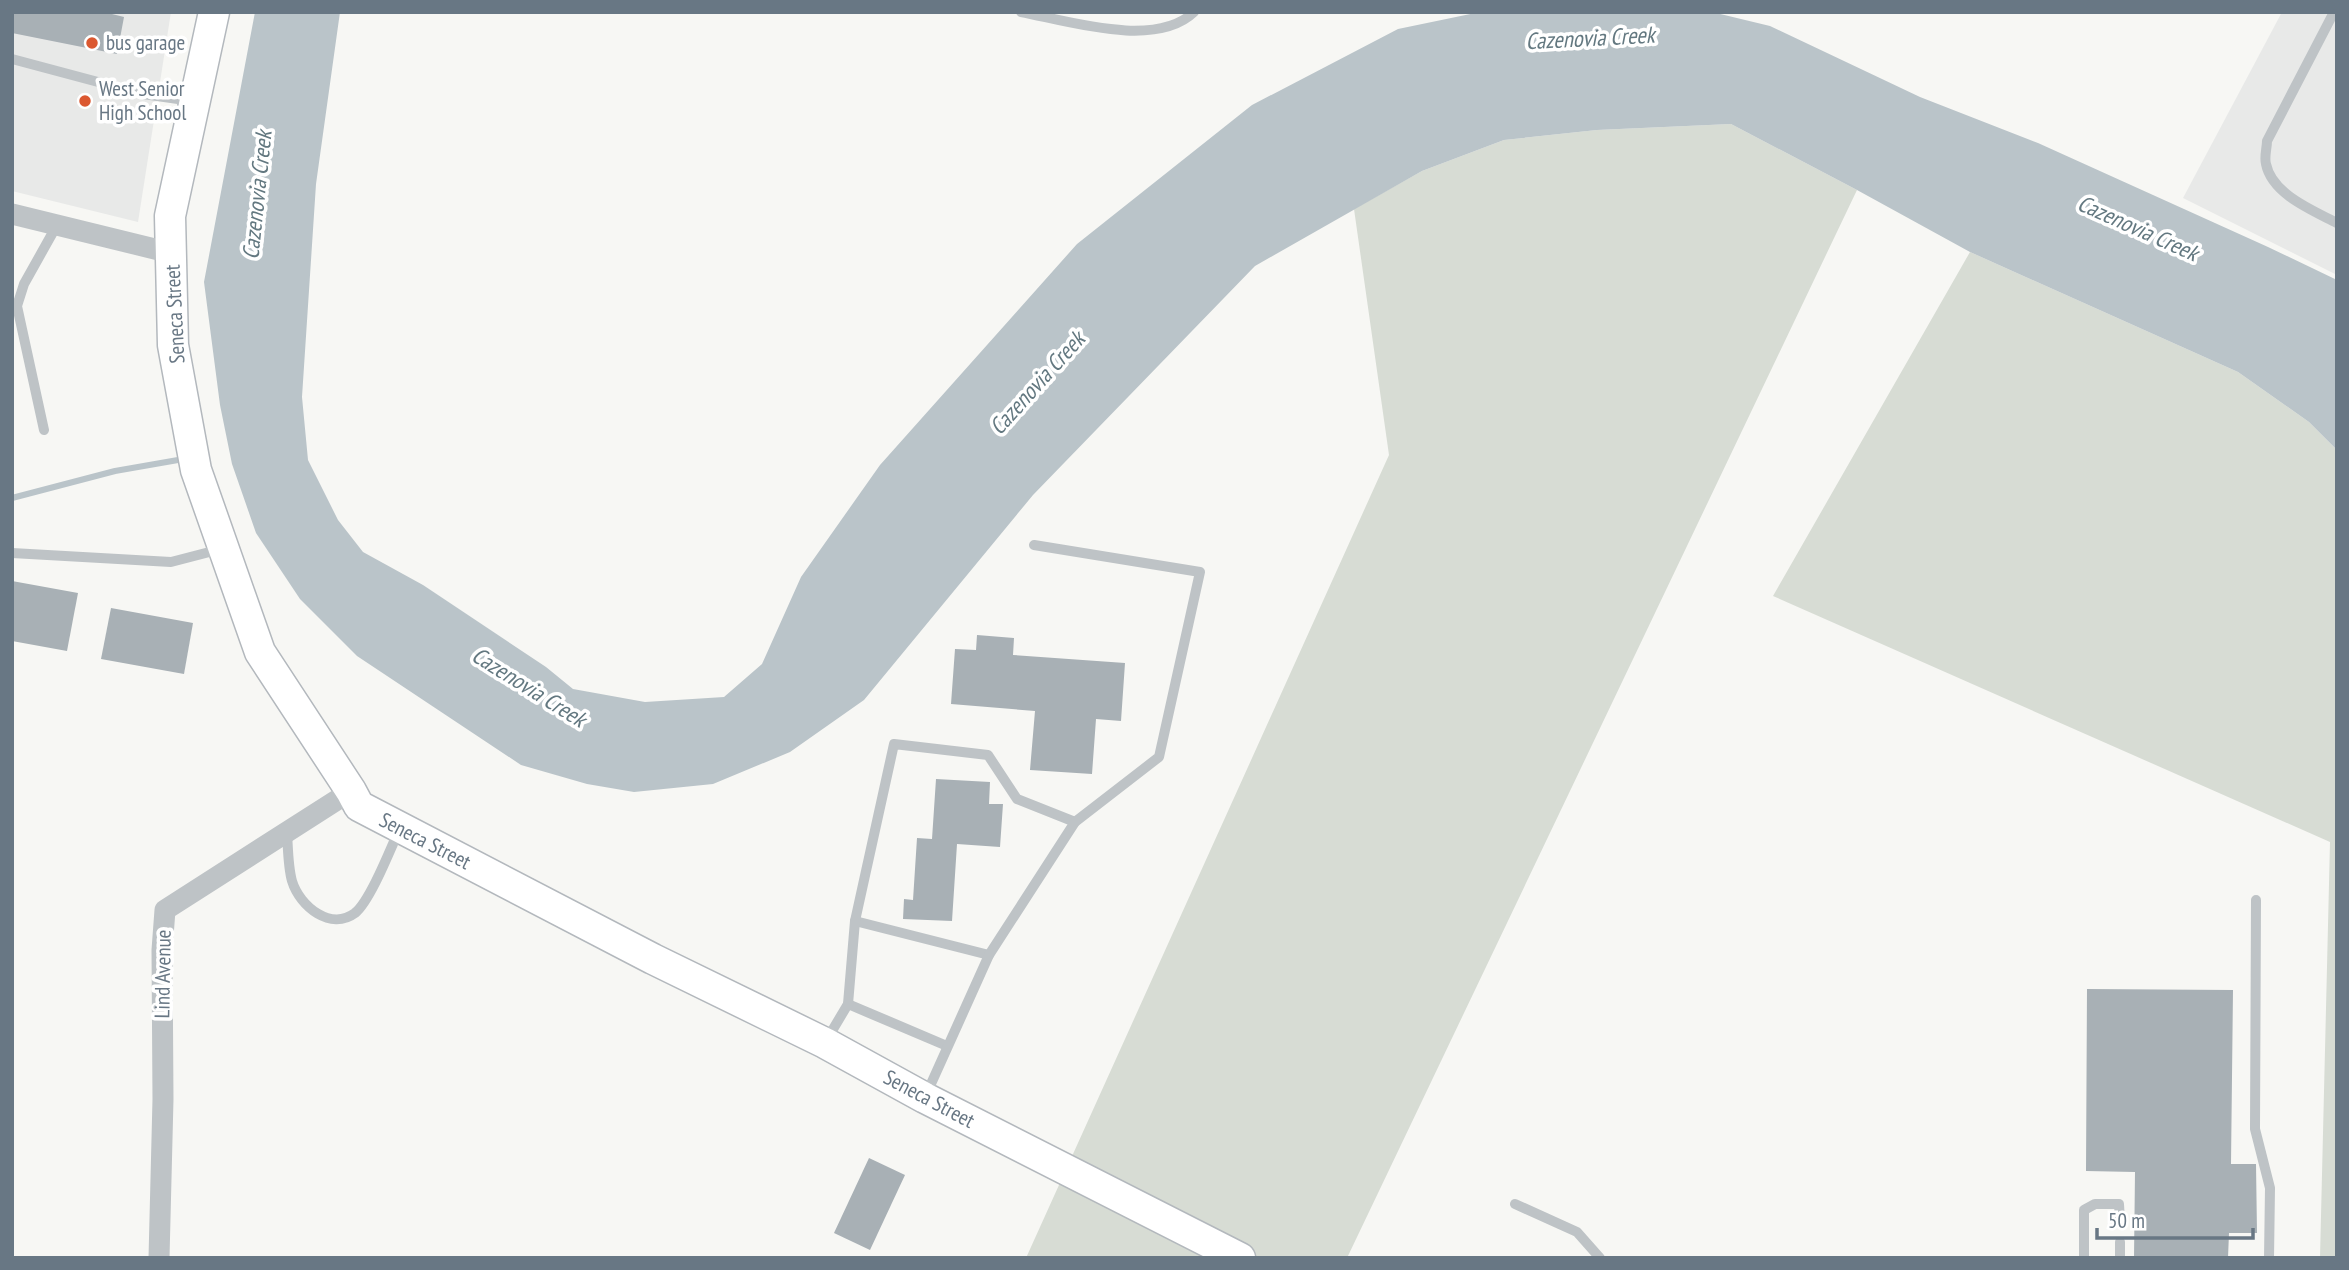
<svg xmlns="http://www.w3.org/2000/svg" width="2349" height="1270" font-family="'PT Sans Narrow',sans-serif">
  <rect width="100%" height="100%" fill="#f7f7f4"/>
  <!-- built -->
  <g fill="#e8e9e8">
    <polygon points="12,12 171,12 138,222 12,191"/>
    <polygon points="2282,12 2337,12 2337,275 2183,198"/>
  </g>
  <!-- green -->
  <g fill="#d7dcd4">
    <polygon points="1731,124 1857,190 1347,1258 1026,1258 1389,455 1354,209 1422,171 1504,140 1597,130"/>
    <polygon points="1970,252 2238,372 2309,422 2337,450 2337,1258 2320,1258 2330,842 1773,596"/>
  </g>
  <!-- water -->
  <polygon fill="#bac4c9" points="255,12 340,12 316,184 302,397 308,460 338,520 363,552 423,585 546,667 573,689 645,702 724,697 762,664 801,577 880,465 1077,244 1252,105 1398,29 1480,12 1712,12 1770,26 1920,97 2038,143 2268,247 2337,280 2337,450 2309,422 2238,372 1970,252 1857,190 1731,124 1597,130 1504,140 1422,171 1255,266 1033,495 864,700 790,752 713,784 634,792 587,784 521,765 357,656 300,599 256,533 232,464 220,405 204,282"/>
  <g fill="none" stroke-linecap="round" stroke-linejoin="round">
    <!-- stream -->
    <polyline stroke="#bac4c9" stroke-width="6" points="12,498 115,471 178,460"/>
  </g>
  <!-- building -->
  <g fill="#a8b0b5">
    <polygon points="12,12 104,12 124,17 117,54 12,33"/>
    <polygon points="12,581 78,593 67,651 12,641"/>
    <polygon points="111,608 193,623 184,674 101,659"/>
    <polygon points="977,635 1014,638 1013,655 1125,663 1121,721 1096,719 1092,774 1030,770 1035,711 951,704 955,649 976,650"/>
    <polygon points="936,779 990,782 989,804 1003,804 1000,847 957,844 952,921 903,919 904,899 913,900 917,838 932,839"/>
    <polygon points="2087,989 2233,990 2231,1164 2256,1164 2257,1233 2229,1233 2228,1258 2134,1258 2135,1172 2086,1171"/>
    <polygon points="869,1158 905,1175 870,1250 834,1233"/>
  </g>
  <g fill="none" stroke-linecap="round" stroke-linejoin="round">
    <defs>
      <polyline id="secondary" points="214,12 170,216 173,345 196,470 260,652 351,791 359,806 653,959 825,1043 925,1098 1240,1258"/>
    </defs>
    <!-- secondary casing -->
    <use href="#secondary" stroke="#b3b8bd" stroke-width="33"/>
    <!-- lane -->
    <g stroke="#bec3c6" stroke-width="10">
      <path d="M 1021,12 C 1068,21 1156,49 1194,12"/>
      <path d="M 2334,12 L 2267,141 C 2267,148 2264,157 2266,164 C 2272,194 2312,210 2337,223"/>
      <polyline points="12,59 143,94 192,101"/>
      <polyline points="44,430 17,306 24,284 57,225"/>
      <polyline points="12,553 171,562 221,549"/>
      <path d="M 287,832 C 288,848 288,867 292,881 C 300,907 331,931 355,913 C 370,901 390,850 399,830"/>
      <polyline points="2256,900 2255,1129 2270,1188 2269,1258"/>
      <polyline points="855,921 989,955"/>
      <polyline points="848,1004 947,1046"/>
      <polyline points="826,1041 848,1004 855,921 894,744 988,755 1017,799 1075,822"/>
      <polyline points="926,1095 989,955 1075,822 1159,757 1200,572 1034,545"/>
      <polyline points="1515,1204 1577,1232 1600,1258"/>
      <polyline points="2120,1242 2120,1258"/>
      <polyline points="2084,1258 2084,1210 2095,1204 2119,1204 2120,1222"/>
    </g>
    <!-- street -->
    <g stroke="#bec3c6" stroke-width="21">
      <polyline points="12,214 171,253"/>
      <polyline points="159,1258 163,1099 162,950 165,910 351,791"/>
    </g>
    <!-- secondary -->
    <use href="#secondary" stroke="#fff" stroke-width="30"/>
  </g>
  <!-- markers -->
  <g fill="#db5830" stroke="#fff" stroke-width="2.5">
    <circle cx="92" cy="43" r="7"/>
    <circle cx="85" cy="101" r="7"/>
  </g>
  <g text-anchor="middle" stroke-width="7" stroke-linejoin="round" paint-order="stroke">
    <!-- poi labels -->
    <g font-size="21" fill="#687784" stroke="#fff" text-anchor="start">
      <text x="106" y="50">bus garage</text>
      <text x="99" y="96">West Senior<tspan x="99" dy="24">High School</tspan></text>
    </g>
    <!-- street labels -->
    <g font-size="21" fill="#687784" stroke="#fff">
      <text transform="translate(175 314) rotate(-93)" y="7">Seneca Street</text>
      <text transform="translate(425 841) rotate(27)" y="7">Seneca Street</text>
      <text transform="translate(163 974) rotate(-89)" y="7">Lind Avenue</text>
      <text transform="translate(929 1099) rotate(28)" y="7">Seneca Street</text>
    </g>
    <!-- water labels -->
    <g font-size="23" font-style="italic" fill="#637880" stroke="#fff">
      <text transform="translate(1590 38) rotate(-3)" y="8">Cazenovia Creek</text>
      <text transform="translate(257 195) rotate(-84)" y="8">Cazenovia Creek</text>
      <text transform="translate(2138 228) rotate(24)" y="8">Cazenovia Creek</text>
      <text transform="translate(1037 383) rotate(-48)" y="8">Cazenovia Creek</text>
      <text transform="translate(529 687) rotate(32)" y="8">Cazenovia Creek</text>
    </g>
  </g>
  <!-- border -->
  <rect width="2349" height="1270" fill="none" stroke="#687784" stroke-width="28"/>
  <!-- scale -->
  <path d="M2097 1228v10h156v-10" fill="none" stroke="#687784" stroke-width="3.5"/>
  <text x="2108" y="1228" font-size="21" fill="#687784" stroke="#ffffff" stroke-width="5" paint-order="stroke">50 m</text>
</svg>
